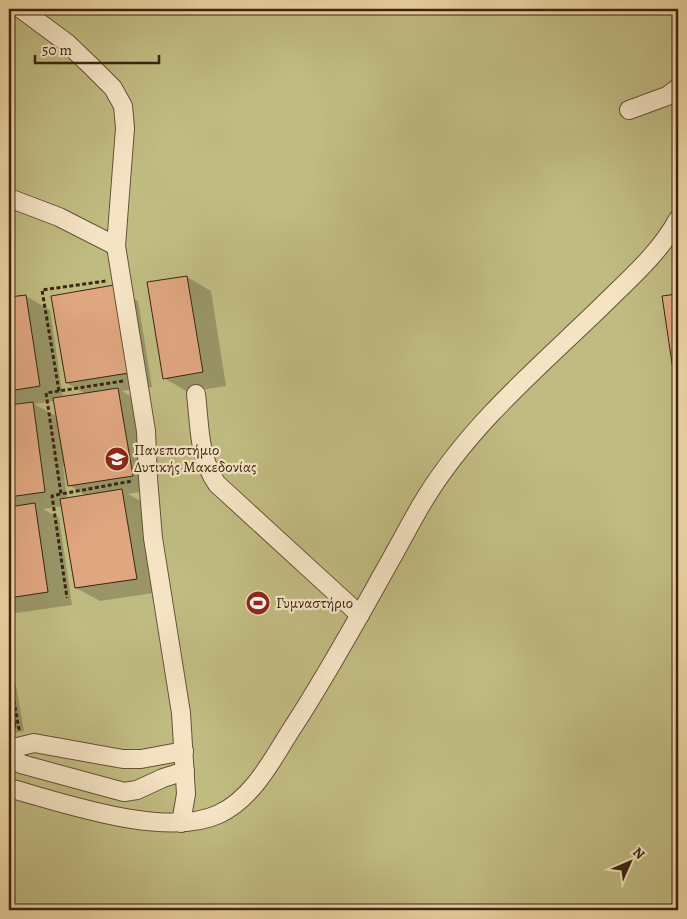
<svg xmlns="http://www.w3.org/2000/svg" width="687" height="919" font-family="Alegreya,serif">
  <rect width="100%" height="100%" fill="#efd5a4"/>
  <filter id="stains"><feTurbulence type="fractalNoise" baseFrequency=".004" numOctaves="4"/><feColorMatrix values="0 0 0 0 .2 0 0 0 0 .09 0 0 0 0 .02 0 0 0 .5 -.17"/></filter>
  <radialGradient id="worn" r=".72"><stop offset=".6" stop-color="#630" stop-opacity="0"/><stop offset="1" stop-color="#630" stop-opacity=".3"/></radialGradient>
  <!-- green -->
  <rect fill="#c0bb81" stroke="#7d704a" x="9" y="9" width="669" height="901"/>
  <!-- shadow -->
  <g fill="#0003" fill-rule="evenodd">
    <polygon points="187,277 211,291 226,386 188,392 164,378"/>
    <path d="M 114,287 L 138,301 L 152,387 L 122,391 L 142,403 L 156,489 L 128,494 L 146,504 L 160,592 L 100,601 L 76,588 L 63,506 L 43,509 L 59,518 L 72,605 L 9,614 L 9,299 L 26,296 L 50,310 L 63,398 L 86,394 L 67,383 ZM 55,401 L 58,417 L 34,404 ZM 63,466 L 66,466 L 69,485 L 87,496 L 67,499 Z"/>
    <polygon points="678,295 678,395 664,297"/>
    <polygon points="9,646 24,731 9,734"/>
  </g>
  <!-- building -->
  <g fill="#dfa680" stroke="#3a2513">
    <polygon points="187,276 203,372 163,379 147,282"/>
    <polygon points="114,285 129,373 66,383 51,296"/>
    <polygon points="678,294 678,403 662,296"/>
    <polygon points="26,295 40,386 9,391 9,297"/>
    <polygon points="118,388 133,476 68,486 53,398"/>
    <polygon points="33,402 45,492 9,497 9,405"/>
    <polygon points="122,489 137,579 75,588 60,499"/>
    <polygon points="35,503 48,592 9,598 9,507"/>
    <polygon points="9,686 16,727 9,728"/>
  </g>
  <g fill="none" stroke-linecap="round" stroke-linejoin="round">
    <defs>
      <g id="minor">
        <polyline points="21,9 67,43 92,67 113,88 123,106 125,128 116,246 146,431 148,478 153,538 181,713 186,794 181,823"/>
        <polyline points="629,110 667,96 678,88"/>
        <polyline points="9,198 59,217 116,246"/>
        <path d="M 196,394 C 200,427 198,456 217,484 L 360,615"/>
        <polyline points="9,749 34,743 123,759 141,759 184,751"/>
        <polyline points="11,749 12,755 21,764 124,792 137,790 163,778 185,771"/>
        <path d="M 9,788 C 64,803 166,839 219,814 C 253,798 272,760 291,730 C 327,675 358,618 390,561 C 402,540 413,518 426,497 C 472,423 539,367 601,307 C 628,280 660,253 678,219"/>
      </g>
    </defs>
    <!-- minor casing -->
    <use href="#minor" stroke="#675137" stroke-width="20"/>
    <!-- path -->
    <g stroke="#3a2513" stroke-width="3" stroke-dasharray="4 2.5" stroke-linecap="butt">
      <polyline points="123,381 46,393 61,494 132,481"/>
      <polyline points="59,391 42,290 106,281"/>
      <polyline points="60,494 52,496 67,598"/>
      <polyline points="9,675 19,729 17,730"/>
    </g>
    <!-- minor -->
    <use href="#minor" stroke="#f5e4c4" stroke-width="18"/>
  </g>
  <!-- icons -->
  <defs>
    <symbol id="university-disc" viewBox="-11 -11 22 22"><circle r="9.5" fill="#8f2418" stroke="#f5e4c4"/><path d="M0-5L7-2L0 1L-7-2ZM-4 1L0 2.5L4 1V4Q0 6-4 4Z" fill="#fff"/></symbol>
    <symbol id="stadium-disc" viewBox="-11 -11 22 22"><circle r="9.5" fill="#8f2418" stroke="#f5e4c4"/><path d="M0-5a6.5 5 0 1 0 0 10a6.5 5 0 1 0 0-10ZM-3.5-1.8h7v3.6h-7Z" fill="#fff"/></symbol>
  </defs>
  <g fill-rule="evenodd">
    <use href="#university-disc" x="103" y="445" width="28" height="28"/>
    <use href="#stadium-disc" x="244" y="589" width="28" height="28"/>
  </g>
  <g text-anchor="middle" stroke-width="4.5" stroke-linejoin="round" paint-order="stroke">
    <!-- poi labels -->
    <g font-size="15" fill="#3a2513" stroke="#f5e4c4" text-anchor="start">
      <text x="134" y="455">Πανεπιστήμιο<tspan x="134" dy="17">Δυτικής Μακεδονίας</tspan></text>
      <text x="276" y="608">Γυμναστήριο</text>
    </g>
  </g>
  <!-- margin -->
  <rect width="687" height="919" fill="none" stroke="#efd5a4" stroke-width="30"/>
  <rect x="10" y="10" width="667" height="899" fill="none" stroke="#3a2513" stroke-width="2.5"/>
  <rect x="15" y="15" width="657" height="889" fill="none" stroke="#3a2513"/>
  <!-- north arrow -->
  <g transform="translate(630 862) rotate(45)" stroke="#f5e4c4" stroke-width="4" paint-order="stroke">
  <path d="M0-4L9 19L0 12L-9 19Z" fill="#3a2513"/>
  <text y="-8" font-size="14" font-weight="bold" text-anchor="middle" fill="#3a2513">N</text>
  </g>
  <!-- scale -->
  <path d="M35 55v8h124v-8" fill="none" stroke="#3a2513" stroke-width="2.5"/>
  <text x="42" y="55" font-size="15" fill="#3a2513" stroke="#f5e4c4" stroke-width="4" paint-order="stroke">50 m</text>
  <rect width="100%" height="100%" filter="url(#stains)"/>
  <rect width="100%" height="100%" fill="url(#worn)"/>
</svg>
